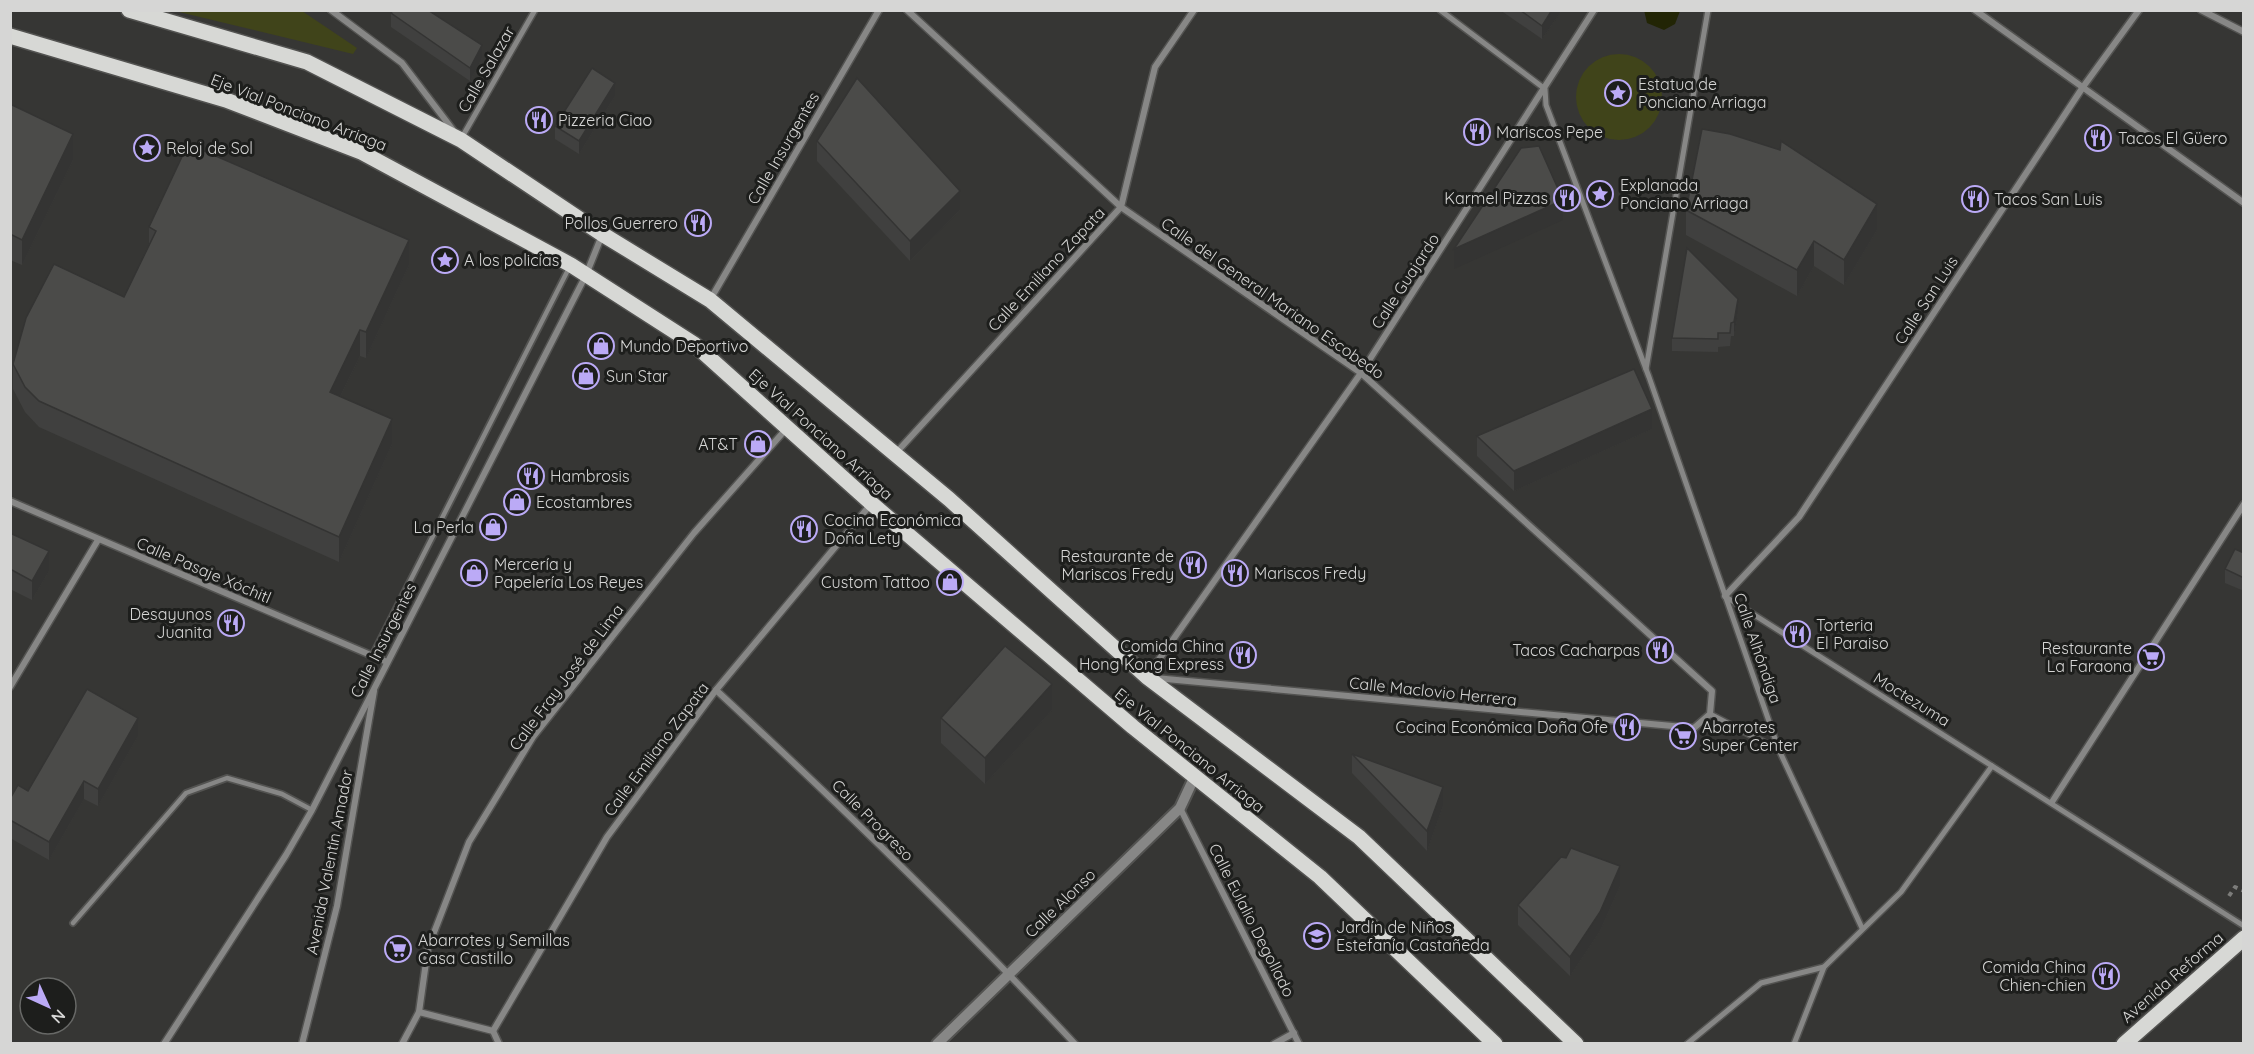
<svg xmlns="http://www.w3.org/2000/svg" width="2254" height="1054" font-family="Quicksand,sans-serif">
  <rect width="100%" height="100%" fill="#363634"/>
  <!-- green -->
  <g fill="#40441a">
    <polygon points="175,11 302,11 357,48 353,54"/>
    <circle cx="1619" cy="97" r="43"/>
  </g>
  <!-- water -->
  <polygon fill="#222505" points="1644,10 1679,10 1680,11 1675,24 1664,30 1647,23"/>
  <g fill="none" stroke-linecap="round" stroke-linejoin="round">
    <defs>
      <g id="service">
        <polyline points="372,656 569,268"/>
        <polyline points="73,923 186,793 227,778 282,794 312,810"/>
      </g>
      <g id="pedestrian">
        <polyline points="1440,10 1545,89 1546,105 1649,377 1779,750 1862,928"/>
        <polyline points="461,139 535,10"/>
        <polyline points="1646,369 1708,10"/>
        <polyline points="1726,597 2244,926"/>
        <polyline points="1710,714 1779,750"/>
        <polyline points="1687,1044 1761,983 1824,967"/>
        <polyline points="1794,1044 1824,967 1901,892 1992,766"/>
      </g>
      <g id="minor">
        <polyline points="331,10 402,63 453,130"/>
        <polyline points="907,10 1121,207 1361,373 1712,691 1710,714 1694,728 1155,678"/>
        <polyline points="1975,10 2244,203"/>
        <polyline points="2201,10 2244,32"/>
        <polyline points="710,300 879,10"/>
        <polyline points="895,454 1121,207 1155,67 1194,10"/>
        <polyline points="10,501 387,662"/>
        <polyline points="1725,596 1799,517 2083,87 2139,10"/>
        <polyline points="1148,675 1361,373 1594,10"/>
        <polyline points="10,687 98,540"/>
        <path d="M 716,690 C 839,804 960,921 1075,1044"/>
        <polyline points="2052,802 2244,504"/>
        <polyline points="1180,808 1299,1044"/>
        <polyline points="419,1012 493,1031 499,1044"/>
        <polyline points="493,1031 607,837 716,690 871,504"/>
        <polyline points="164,1044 286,855 312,810 586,275 602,235"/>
        <polyline points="302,1044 337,906 374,691"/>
        <polyline points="402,1044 419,1012 428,948 469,842 533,737 694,533 787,428"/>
        <polyline points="1274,1044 1294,1033"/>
      </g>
      <polyline id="tertiary" points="937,1044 1180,808 1194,778"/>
      <g id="primary">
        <polyline points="129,10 307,62 461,140 602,234 710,300 949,499 1147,677 1359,837 1576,1044"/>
        <polyline points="10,36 226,100 361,152 571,265 694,344 871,503 1133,727 1320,877 1495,1044"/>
        <polyline points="2124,1044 2244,938"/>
      </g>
    </defs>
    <!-- service casing -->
    <use href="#service" stroke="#535351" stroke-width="8"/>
    <!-- pedestrian casing -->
    <use href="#pedestrian" stroke="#535351" stroke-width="8"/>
    <!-- minor casing -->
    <use href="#minor" stroke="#535351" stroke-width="9"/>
    <!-- tertiary casing -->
    <use href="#tertiary" stroke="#535351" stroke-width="14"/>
    <!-- primary casing -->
    <use href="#primary" stroke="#535351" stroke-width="18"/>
    <!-- path -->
    <polyline stroke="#7c7c7a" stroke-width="4" stroke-dasharray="4.5 4.5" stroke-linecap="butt" points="2229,896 2235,887 2244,891"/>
    <!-- service -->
    <use href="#service" stroke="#878786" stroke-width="4.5"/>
    <!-- pedestrian -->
    <use href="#pedestrian" stroke="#878786" stroke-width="5"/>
    <!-- minor -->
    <use href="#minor" stroke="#878786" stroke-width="6"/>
    <!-- tertiary -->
    <use href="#tertiary" stroke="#878786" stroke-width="10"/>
    <!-- primary -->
    <use href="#primary" stroke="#d7d8d5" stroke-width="15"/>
  </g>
  <!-- wall -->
  <g fill="#40403f">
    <polygon points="1500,10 1562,10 1542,39"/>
    <polygon points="391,13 482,58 470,81 391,27"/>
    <polygon points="615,96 579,154 555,139 555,126"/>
    <polygon points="10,104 73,160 22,265 10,260"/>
    <polygon points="817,141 960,210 910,261 817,161"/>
    <polygon points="1686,210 1877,230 1844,285 1814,266 1797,296 1686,235"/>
    <polygon points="149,227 409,265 366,358 360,356 340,397 392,444 339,562 39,427 25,412 13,389 13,364 124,297 149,244"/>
    <polygon points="1738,313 1734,336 1731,336 1730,346 1718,347 1718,352 1672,351 1672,338"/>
    <polygon points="1652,429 1514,491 1477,456 1477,436"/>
    <polygon points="10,533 49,571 32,600 10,589"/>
    <polygon points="2244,553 2244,591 2225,583 2225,569"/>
    <polygon points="1052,710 985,784 941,743 941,718"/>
    <polygon points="138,736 98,806 84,799 49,860 10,838 10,799 28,791"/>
    <polygon points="1352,754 1443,806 1427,851 1352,773"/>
    <polygon points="1620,886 1600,931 1570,976 1518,925 1518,905"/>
  </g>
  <!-- shaded-wall -->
  <g fill="#343433">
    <polygon points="1552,10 1562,10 1542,39 1542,26"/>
    <polygon points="482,45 482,58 470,81 470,68"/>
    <polygon points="615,83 615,96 579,154 579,141"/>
    <polygon points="73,134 73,160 22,265 22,240"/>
    <polygon points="960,191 960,210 910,261 910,241"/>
    <polygon points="1563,200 1563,220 1454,269 1454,249"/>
    <polygon points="1877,204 1877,230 1844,285 1844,260"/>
    <polygon points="409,240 409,265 366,358 366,332"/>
    <polygon points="1814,241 1814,266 1797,296 1797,270"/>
    <polygon points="1738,299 1738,313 1734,336 1734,322"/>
    <polygon points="360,330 360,356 330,417 330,392"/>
    <polygon points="1652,409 1652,429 1514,491 1514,471"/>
    <polygon points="392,419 392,444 339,562 339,537"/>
    <polygon points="49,551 49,571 32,600 32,581"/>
    <polygon points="1052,684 1052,710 985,784 985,758"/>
    <polygon points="138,718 138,736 98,806 98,789"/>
    <polygon points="84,781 84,799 49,860 49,842"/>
    <polygon points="1443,787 1443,806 1427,851 1427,831"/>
    <polygon points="1620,866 1620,886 1600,931 1570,976 1570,957"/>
  </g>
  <!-- building -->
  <g fill="#4b4b49" stroke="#343433" stroke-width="1.5">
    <polygon points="393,10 428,10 482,45 470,68 391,13"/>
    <polygon points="1520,10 1552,10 1542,26"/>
    <polygon points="592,68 615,83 579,141 555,126"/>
    <polygon points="857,78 960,191 910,241 817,141"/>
    <polygon points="10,104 73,134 22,240 10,234"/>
    <polygon points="1702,129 1730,134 1780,150 1781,141 1877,204 1844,260 1814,241 1797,270 1686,210"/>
    <polygon points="188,144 409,240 366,332 360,330 330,392 392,419 339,537 39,401 25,387 13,364 26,318 54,264 124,297 156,231 149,227"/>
    <polygon points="1539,146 1563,200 1454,249 1521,148"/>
    <polygon points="1687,248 1738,299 1734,322 1731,323 1730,333 1718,333 1718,339 1672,338"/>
    <polygon points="1634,369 1652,409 1514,471 1477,436"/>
    <polygon points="10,533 49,551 32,581 10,569"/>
    <polygon points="2235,549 2244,553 2244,578 2225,569"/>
    <polygon points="1005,646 1052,684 985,758 941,718"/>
    <polygon points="87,689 138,718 98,789 84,781 49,842 10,820 10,799 18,785 28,791"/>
    <polygon points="1352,754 1443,787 1427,831"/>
    <polygon points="1571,848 1620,866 1600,912 1570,957 1518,905 1561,857 1566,858"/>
  </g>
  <!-- icons -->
  <defs>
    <symbol id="sight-ring" viewBox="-11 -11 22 22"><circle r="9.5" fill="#1d1e1c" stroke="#bbaaf6" stroke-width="1.5"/><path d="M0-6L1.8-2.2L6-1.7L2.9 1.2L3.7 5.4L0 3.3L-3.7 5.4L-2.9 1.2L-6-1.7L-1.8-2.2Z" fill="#bbaaf6"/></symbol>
    <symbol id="restaurant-ring" viewBox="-11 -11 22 22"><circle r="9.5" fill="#1d1e1c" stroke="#bbaaf6" stroke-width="1.5"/><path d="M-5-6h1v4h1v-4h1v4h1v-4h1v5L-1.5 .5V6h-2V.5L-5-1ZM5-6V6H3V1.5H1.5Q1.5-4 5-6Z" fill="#bbaaf6"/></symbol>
    <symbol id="shop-ring" viewBox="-11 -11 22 22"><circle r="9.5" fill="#1d1e1c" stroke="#bbaaf6" stroke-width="1.5"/><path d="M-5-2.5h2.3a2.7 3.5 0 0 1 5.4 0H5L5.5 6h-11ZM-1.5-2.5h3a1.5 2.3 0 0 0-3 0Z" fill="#bbaaf6"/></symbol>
    <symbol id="supermarket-ring" viewBox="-11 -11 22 22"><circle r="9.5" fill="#1d1e1c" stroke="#bbaaf6" stroke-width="1.5"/><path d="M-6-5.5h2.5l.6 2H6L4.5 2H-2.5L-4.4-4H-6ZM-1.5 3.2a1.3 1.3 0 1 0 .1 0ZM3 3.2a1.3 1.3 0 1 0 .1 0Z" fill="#bbaaf6"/></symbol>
    <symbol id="school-ring" viewBox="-11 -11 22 22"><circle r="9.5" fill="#1d1e1c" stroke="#bbaaf6" stroke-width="1.5"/><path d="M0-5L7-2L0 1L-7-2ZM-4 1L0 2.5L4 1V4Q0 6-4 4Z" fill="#bbaaf6"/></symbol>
  </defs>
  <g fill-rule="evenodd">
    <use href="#sight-ring" x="1603" y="78" width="30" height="30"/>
    <use href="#restaurant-ring" x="524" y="105" width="30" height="30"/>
    <use href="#restaurant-ring" x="1462" y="117" width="30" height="30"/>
    <use href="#restaurant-ring" x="2083" y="123" width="30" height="30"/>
    <use href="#sight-ring" x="132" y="133" width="30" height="30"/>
    <use href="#sight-ring" x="1585" y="179" width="30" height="30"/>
    <use href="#restaurant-ring" x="1552" y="183" width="30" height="30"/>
    <use href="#restaurant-ring" x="1960" y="184" width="30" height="30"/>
    <use href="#restaurant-ring" x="683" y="208" width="30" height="30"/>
    <use href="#sight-ring" x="430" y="245" width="30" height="30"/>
    <use href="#shop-ring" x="586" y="331" width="30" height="30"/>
    <use href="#shop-ring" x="571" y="361" width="30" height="30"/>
    <use href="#shop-ring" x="743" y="429" width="30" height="30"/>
    <use href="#restaurant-ring" x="516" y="461" width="30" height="30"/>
    <use href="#shop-ring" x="502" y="487" width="30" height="30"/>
    <use href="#shop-ring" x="478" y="512" width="30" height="30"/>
    <use href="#restaurant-ring" x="789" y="514" width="30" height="30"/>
    <use href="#restaurant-ring" x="1178" y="550" width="30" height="30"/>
    <use href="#shop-ring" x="459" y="558" width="30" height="30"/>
    <use href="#restaurant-ring" x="1220" y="558" width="30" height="30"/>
    <use href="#shop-ring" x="935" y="567" width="30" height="30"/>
    <use href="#restaurant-ring" x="216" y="608" width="30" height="30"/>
    <use href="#restaurant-ring" x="1782" y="619" width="30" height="30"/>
    <use href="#restaurant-ring" x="1645" y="635" width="30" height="30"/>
    <use href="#restaurant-ring" x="1228" y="640" width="30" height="30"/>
    <use href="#supermarket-ring" x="2136" y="642" width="30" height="30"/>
    <use href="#restaurant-ring" x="1612" y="712" width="30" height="30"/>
    <use href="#supermarket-ring" x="1668" y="721" width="30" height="30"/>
    <use href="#school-ring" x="1302" y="921" width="30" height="30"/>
    <use href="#supermarket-ring" x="383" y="934" width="30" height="30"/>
    <use href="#restaurant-ring" x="2091" y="961" width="30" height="30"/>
  </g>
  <g text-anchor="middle" stroke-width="6" stroke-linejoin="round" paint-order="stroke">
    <!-- street labels -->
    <g font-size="16" fill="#d6d6d5" stroke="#1d1e1c">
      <text transform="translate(486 69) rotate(-60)" y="6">Calle Salazar</text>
      <text transform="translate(299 112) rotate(21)" y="6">Eje Vial Ponciano Arriaga</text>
      <text transform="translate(783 148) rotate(-60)" y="6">Calle Insurgentes</text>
      <text transform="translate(1046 269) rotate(-47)" y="6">Calle Emiliano Zapata</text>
      <text transform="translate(1405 281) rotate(-57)" y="6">Calle Guajardo</text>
      <text transform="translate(1273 298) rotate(35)" y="6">Calle del General Mariano Escobedo</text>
      <text transform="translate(1926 300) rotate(-57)" y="6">Calle San Luis</text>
      <text transform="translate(821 434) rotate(42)" y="6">Eje Vial Ponciano Arriaga</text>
      <text transform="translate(204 570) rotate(23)" y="6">Calle Pasaje Xóchitl</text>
      <text transform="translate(383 640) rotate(-63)" y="6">Calle Insurgentes</text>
      <text transform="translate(1758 648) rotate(71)" y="6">Calle Alhóndiga</text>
      <text transform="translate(566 677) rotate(-53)" y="6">Calle Fray José de Lima</text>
      <text transform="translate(1433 691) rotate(6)" y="6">Calle Maclovio Herrera</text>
      <text transform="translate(1912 699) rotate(32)" y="6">Moctezuma</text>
      <text transform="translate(656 749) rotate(-53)" y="6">Calle Emiliano Zapata</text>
      <text transform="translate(1190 750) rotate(39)" y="6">Eje Vial Ponciano Arriaga</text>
      <text transform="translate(873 820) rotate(45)" y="6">Calle Progreso</text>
      <text transform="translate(329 862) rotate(-79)" y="6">Avenida Valentín Amador</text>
      <text transform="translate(1060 903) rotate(-44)" y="6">Calle Alonso</text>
      <text transform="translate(1252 920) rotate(63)" y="6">Calle Eulalio Degollado</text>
      <text transform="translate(2172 977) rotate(-41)" y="6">Avenida Reforma</text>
    </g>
    <!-- poi labels -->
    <g font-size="16" fill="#d6d6d5" stroke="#1d1e1c" text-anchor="start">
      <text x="1638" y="90">Estatua de<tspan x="1638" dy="18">Ponciano Arriaga</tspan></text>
      <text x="558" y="126">Pizzeria Ciao</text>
      <text x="1496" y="138">Mariscos Pepe</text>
      <text x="2118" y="144">Tacos El Güero</text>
      <text x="166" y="154">Reloj de Sol</text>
      <text x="1620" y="191">Explanada<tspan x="1620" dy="18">Ponciano Arriaga</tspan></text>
      <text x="1548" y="204" text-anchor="end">Karmel Pizzas</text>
      <text x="1994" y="205">Tacos San Luis</text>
      <text x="678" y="229" text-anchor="end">Pollos Guerrero</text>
      <text x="464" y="266">A los policías</text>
      <text x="620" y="352">Mundo Deportivo</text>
      <text x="606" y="382">Sun Star</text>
      <text x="738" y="450" text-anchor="end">AT&amp;T</text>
      <text x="550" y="482">Hambrosis</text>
      <text x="536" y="508">Ecostambres</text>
      <text x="824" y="526">Cocina Económica<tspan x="824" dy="18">Doña Lety</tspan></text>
      <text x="474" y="533" text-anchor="end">La Perla</text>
      <text x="1174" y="562" text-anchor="end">Restaurante de<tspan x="1174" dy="18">Mariscos Fredy</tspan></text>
      <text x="494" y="570">Mercería y<tspan x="494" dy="18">Papelería Los Reyes</tspan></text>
      <text x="1254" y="579">Mariscos Fredy</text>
      <text x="930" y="588" text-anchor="end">Custom Tattoo</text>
      <text x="212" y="620" text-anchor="end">Desayunos<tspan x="212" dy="18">Juanita</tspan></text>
      <text x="1816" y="631">Torteria<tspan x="1816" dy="18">El Paraiso</tspan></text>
      <text x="1224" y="652" text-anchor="end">Comida China<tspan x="1224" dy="18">Hong Kong Express</tspan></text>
      <text x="2132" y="654" text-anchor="end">Restaurante<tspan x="2132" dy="18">La Faraona</tspan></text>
      <text x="1640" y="656" text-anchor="end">Tacos Cacharpas</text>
      <text x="1608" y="733" text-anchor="end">Cocina Económica Doña Ofe</text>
      <text x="1702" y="733">Abarrotes<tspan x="1702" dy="18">Super Center</tspan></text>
      <text x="1336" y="933">Jardín de Niños<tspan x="1336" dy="18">Estefanía Castañeda</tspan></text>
      <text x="418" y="946">Abarrotes y Semillas<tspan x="418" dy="18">Casa Castillo</tspan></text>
      <text x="2086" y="973" text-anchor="end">Comida China<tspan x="2086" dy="18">Chien-chien</tspan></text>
    </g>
  </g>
  <!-- border -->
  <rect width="2254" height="1054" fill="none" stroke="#d6d6d5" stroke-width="24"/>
  <!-- north arrow -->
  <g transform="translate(48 1006) rotate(135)"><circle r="28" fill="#1d1e1c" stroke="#676866" stroke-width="1.5"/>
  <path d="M0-4.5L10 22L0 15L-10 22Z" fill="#bbaaf6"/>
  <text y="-9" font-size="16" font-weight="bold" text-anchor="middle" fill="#d6d6d5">N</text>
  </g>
</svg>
